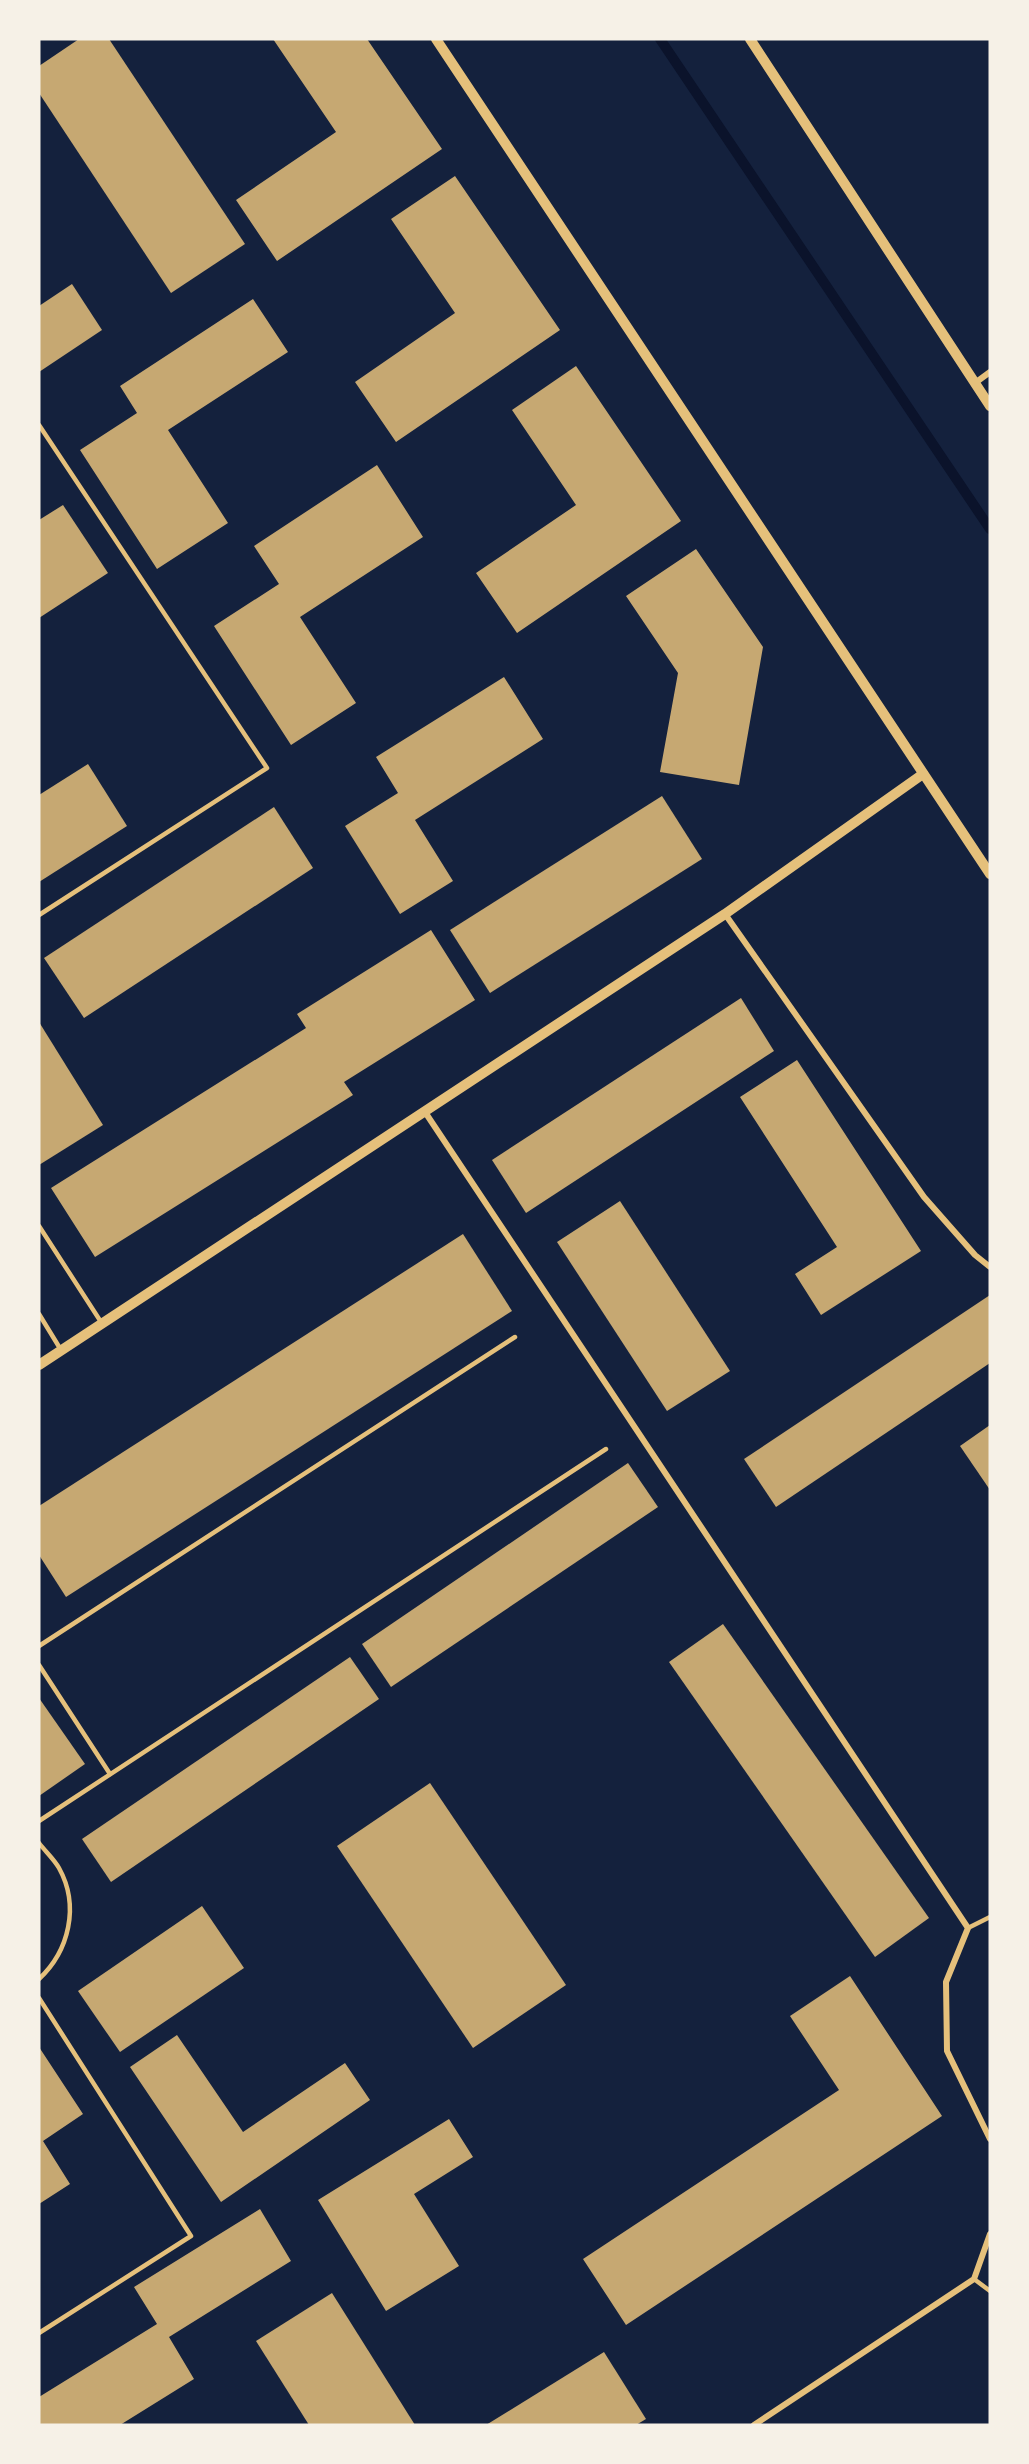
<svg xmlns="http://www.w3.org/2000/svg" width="1029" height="2464" font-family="Signika,sans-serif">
  <rect width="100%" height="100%" fill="#14213d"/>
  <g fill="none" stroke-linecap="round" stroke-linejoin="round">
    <!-- stream -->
    <polyline stroke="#0b132b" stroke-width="10" points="660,39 990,529"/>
  </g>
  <!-- building -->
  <g fill="#c6a872">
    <polygon points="79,39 109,39 245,244 171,293 39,93 39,66"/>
    <polygon points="273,39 367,39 442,149 277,261 236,200 336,132"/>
    <polygon points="455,176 560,330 396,442 355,382 455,313 391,219"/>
    <polygon points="72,284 102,330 39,372 39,306"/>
    <polygon points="253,299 288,352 168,430 228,523 157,569 80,450 137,413 120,386"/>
    <polygon points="576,366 681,521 517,633 476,573 576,505 512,410"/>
    <polygon points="377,465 423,537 300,617 356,703 291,745 214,626 279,584 254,546"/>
    <polygon points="63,505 108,573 39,618 39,520"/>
    <polygon points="696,549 763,647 739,785 660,772 678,673 626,596"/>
    <polygon points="504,677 543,739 415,820 453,881 400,914 345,826 398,793 376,757"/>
    <polygon points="88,764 127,826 39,882 39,795"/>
    <polygon points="662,796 702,859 490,993 450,930"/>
    <polygon points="274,807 313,868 84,1018 44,958"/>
    <polygon points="431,930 475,1000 344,1082 353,1095 95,1257 51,1188 306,1028 297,1014"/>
    <polygon points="741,998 774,1051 526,1213 492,1160"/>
    <polygon points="39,1022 103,1125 39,1165"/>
    <polygon points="797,1060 921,1251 821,1315 795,1274 837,1247 740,1097"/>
    <polygon points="620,1201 730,1371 667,1411 557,1242"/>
    <polygon points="463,1234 512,1311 66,1597 39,1555 39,1506"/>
    <polygon points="990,1295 990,1363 776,1507 744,1459"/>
    <polygon points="990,1425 990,1490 960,1446"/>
    <polygon points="628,1463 658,1507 391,1687 362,1644"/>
    <polygon points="723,1624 929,1918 875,1957 669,1662"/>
    <polygon points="350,1657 379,1699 111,1882 82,1839"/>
    <polygon points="39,1698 85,1764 39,1796"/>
    <polygon points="430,1783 566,1985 473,2048 337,1846"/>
    <polygon points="202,1906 244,1968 120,2052 78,1991"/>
    <polygon points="850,1976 942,2116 626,2325 583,2259 839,2090 790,2016"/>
    <polygon points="177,2035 243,2132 345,2063 370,2100 221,2202 130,2067"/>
    <polygon points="39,2047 83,2114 43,2141 70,2184 39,2204"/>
    <polygon points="449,2119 473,2157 414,2194 459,2266 386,2311 318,2200"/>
    <polygon points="260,2209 291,2261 169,2337 194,2379 120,2425 39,2425 39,2397 157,2324 134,2287"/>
    <polygon points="332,2293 415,2425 309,2425 256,2341"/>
    <polygon points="604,2352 646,2419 636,2425 486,2425"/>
  </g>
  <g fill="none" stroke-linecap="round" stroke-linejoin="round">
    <!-- service -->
    <g stroke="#e5c07b" stroke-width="4.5">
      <polyline points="39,425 267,768 39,915"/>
      <polyline points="39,1226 101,1322"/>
      <polyline points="39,1314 61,1350"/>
      <polyline points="39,1646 515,1337"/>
      <polyline points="39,1665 110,1774"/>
      <polyline points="39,1821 606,1449"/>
      <path d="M 39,1843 C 45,1851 54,1859 59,1868 C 80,1906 69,1951 39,1979"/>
      <polyline points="968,1928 990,1917"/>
      <polyline points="39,1998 191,2236 39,2333"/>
      <polyline points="974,2279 990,2291"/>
    </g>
    <!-- minor -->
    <g stroke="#e5c07b" stroke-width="6">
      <polyline points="975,383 990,372"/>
      <polyline points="725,914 924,1197 975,1255 990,1267"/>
      <polyline points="425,1112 968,1928 946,1982 947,2051 990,2139"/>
      <polyline points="754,2425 974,2279 990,2234"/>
    </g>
    <!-- tertiary -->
    <g stroke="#e5c07b" stroke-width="10">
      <polyline points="436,39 990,874"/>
      <polyline points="750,39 990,406"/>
      <polyline points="39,1365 725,914 923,774"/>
    </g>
  </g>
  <!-- border -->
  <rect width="1029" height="2464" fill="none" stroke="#f6f1e7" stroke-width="81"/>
</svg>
